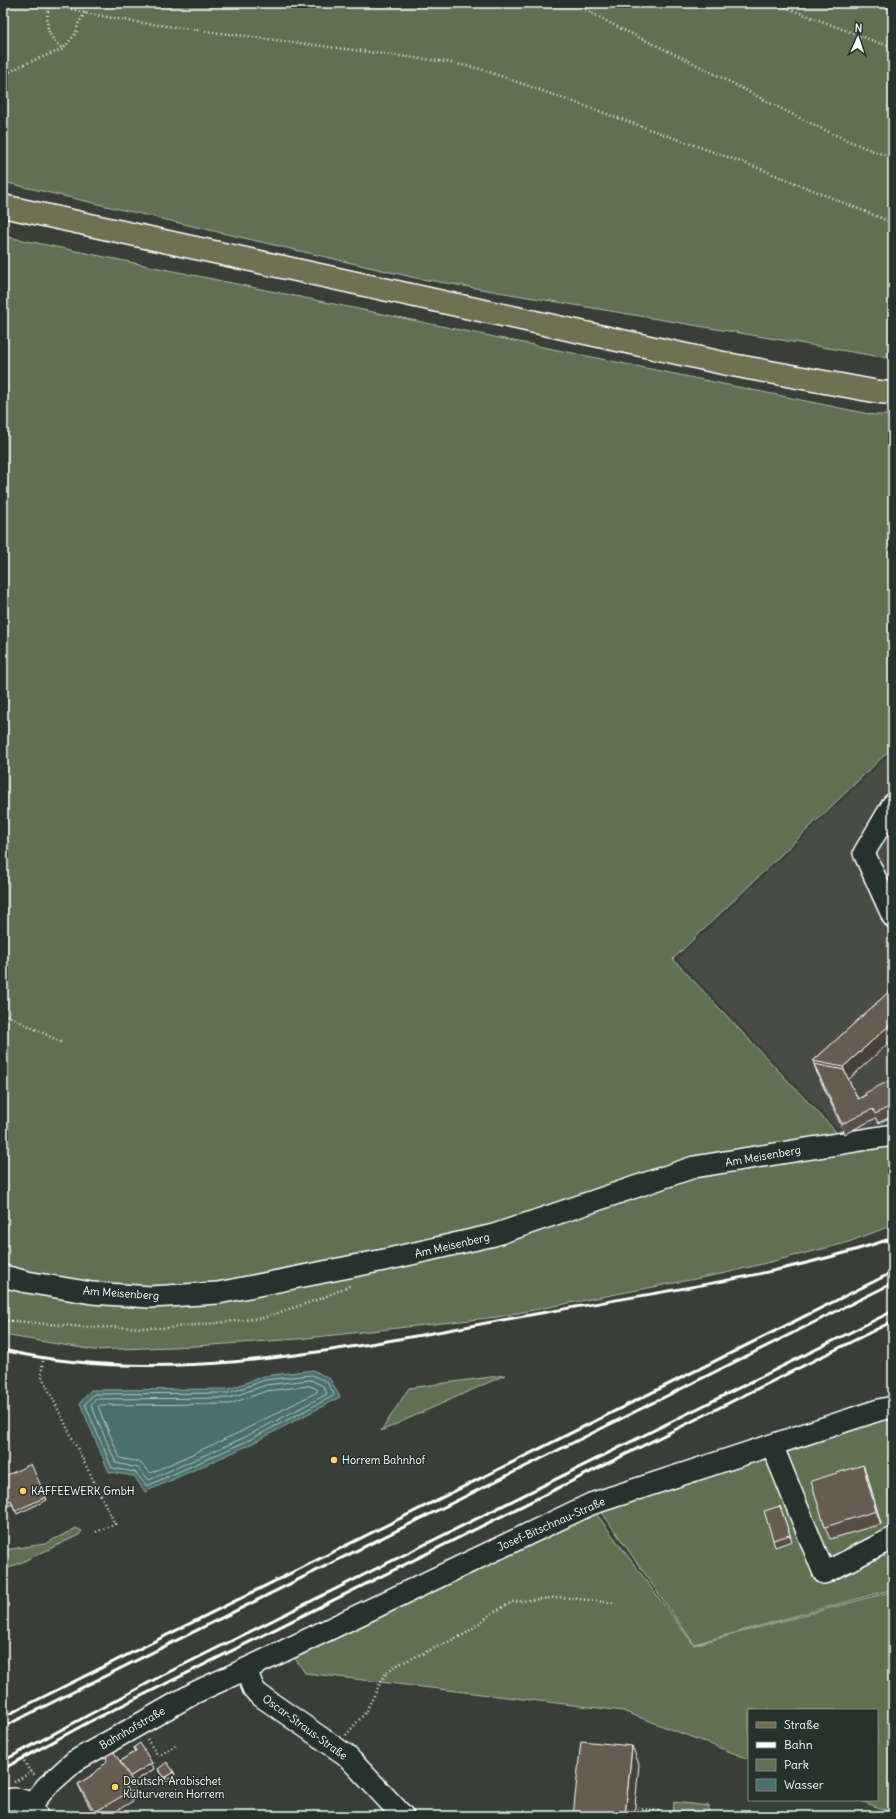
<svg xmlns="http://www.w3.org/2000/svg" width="896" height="1819" font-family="Delius,sans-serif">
  <rect width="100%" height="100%" fill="#393f38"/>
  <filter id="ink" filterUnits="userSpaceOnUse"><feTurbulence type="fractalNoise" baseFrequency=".025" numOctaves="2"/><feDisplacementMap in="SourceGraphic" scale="8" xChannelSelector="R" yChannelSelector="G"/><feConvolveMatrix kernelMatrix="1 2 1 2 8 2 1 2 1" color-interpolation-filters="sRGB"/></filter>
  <g filter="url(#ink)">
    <!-- built -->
    <polygon fill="#4a4b44" points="893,751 893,1130 845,1137 677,959"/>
    <!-- green -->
    <g fill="#617153" stroke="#b0b8a9">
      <polygon points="3,3 893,3 893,359 416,278 3,182"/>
      <polygon points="3,236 874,415 893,415 893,747 673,959 843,1139 893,1139 893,1225 846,1243 726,1273 497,1317 298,1339 197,1346 94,1350 3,1335"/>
      <polygon points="505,1375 381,1431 409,1388"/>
      <polygon points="893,1414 893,1589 694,1644 598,1507"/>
      <polygon points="592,1508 694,1645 893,1591 893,1813 858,1800 877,1800 877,1710 749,1710 749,1759 623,1711 305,1673 290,1651"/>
      <polygon points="76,1528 82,1531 79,1535 3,1571 3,1550 45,1544"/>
      <polygon points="674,1802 709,1806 708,1816 673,1816"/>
      <path d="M 18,1808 L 27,1816 L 3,1816 C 4,1809 12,1809 18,1808 Z"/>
    </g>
    <!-- water -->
    <polygon fill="#4a6f6d" stroke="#92a9a7" points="313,1370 330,1379 340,1397 247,1446 145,1492 134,1476 109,1472 80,1403 91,1390 229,1389 264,1376"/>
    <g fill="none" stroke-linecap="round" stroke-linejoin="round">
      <!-- shore -->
      <g stroke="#b7c5c5" stroke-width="1">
        <polygon points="312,1375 327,1382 334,1394 333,1396 245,1442 147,1486 135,1472 112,1468 85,1404 94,1394 229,1393 265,1380"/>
        <polygon points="311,1380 323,1386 327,1394 243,1438 149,1480 138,1468 116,1463 91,1405 96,1399 229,1398 266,1385"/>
        <polygon points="310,1386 317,1389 317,1392 240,1432 151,1473 139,1462 120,1458 98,1407 100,1405 229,1404 267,1391"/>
      </g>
      <defs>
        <g id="minor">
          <polyline points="893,804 864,853 893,917"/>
          <polyline points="3,1276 27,1282 92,1293 150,1297 218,1293 389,1259 494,1235 694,1167 893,1135"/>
          <polyline points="772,1445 824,1573 893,1538"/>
          <polyline points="246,1669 253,1688 258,1694 346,1755 403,1816"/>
          <path d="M 3,1801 C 17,1796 32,1800 37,1816"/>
          <polyline points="31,1805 47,1786 75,1761 196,1692 246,1669 591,1504 879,1410 893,1407"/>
        </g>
        <polyline id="major" points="3,206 732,365 879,392 893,393"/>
      </defs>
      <!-- minor casing -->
      <use href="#minor" stroke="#fff" stroke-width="24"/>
      <!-- major casing -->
      <use href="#major" stroke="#fff" stroke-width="25"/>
      <!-- path -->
      <g stroke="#fff" stroke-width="2.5" stroke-dasharray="1 3" stroke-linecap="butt">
        <path d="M 49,3 C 46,24 45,35 63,49"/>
        <polyline points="52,3 85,13 135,22 447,62 481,69 761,169 893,223"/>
        <path d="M 575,3 C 614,28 658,45 699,66 C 762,98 826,135 893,158"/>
        <polyline points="774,3 879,43 893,46"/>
        <polyline points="3,76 22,65 63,49 76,33 78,24 85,13"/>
        <polyline points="3,1013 61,1042"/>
        <polyline points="3,1320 84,1327 167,1328 263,1318 322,1298 351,1285"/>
        <polyline points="43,1361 41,1375 115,1524 96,1532"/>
        <polyline points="346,1735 365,1713 384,1676 393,1667 465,1634 494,1612 512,1602 560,1597 616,1603"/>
        <polyline points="147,1739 158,1756 176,1745"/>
        <polyline points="24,1761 28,1768 35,1775"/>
        <polyline points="14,1782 32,1772"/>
        <polyline points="634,1807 658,1811 659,1816"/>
      </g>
      <!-- minor -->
      <use href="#minor" stroke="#26332d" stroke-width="21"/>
      <!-- major -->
      <use href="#major" stroke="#706f52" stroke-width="22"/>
      <!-- rail -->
      <g stroke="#fff" stroke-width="3">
        <path d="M 3,1350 C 177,1391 374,1342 547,1312 C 663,1291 781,1276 893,1238"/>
        <polyline points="3,1717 893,1272"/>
        <polyline points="3,1727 893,1283"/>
        <polyline points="3,1761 163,1675 893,1311"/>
        <polyline points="3,1769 87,1723 893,1321"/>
      </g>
    </g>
    <!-- wall -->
    <g fill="#584e46" stroke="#fff">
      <polygon points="893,988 848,1079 858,1099 893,1079 893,1116 878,1123 876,1118 845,1134 817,1073 813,1061"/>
      <polygon points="863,1465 868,1478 881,1524 830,1539 825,1527"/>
      <polygon points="3,1477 46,1497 47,1500 17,1514 12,1504 3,1508"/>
      <polygon points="780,1506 792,1541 775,1547 773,1540"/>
      <polygon points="134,1747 154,1769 132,1783 135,1790 130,1793 133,1801 108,1816 95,1816 82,1793 78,1784 94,1774 107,1761 120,1761 135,1751"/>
      <polygon points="158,1769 175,1775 166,1781 159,1772"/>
    </g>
    <!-- shaded-wall -->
    <g fill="#474039" stroke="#fff">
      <polygon points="893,1022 893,1039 848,1080 843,1067"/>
      <polygon points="863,1465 868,1478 881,1524 876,1511"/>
      <polygon points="632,1746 639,1764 634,1816 625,1816"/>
      <polygon points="152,1763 154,1769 132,1783 135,1790 130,1793 125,1785 129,1777"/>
      <polygon points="174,1772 175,1775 166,1781 165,1778"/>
    </g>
    <!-- building -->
    <g fill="#665b51" stroke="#fff">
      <polygon points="893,988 893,1022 843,1067 813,1061"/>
      <polygon points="814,1064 844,1070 858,1099 866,1095 865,1093 893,1079 893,1105 875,1114 873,1109 842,1124"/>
      <polygon points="31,1464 46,1497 15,1511 11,1500 3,1504 3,1477"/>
      <polygon points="863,1465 876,1511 825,1527 811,1481"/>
      <polygon points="780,1506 790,1535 773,1540 764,1511"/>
      <polygon points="581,1741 632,1746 625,1816 573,1816"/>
      <polygon points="140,1743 152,1763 129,1777 120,1761 136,1751 134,1747"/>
      <polygon points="114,1752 132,1780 125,1785 129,1792 95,1812 78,1784 94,1774 107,1761 106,1756"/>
      <polygon points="167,1762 174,1772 165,1778 158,1769"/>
    </g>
  </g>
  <!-- markers -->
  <g fill="#ffd166" stroke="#26332d" stroke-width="1.5">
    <circle cx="334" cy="1460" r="4"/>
    <circle cx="23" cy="1491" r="4"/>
    <circle cx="115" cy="1787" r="4"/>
  </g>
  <g text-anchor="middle" stroke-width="3" stroke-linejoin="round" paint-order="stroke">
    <!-- street labels -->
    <g font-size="11" fill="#fff" stroke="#26332d">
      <text transform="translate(763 1156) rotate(-10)" y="4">Am Meisenberg</text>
      <text transform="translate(452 1245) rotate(-13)" y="4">Am Meisenberg</text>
      <text transform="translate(121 1293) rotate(4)" y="4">Am Meisenberg</text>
      <text transform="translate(551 1524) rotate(-24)" y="4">Josef-Bitschnau-Straße</text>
      <text transform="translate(305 1727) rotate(36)" y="4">Oscar-Straus-Straße</text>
      <text transform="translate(132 1728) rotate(-30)" y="4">Bahnhofstraße</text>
    </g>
    <!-- poi labels -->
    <g font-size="11" fill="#fff" stroke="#26332d" text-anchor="start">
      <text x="342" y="1464">Horrem Bahnhof</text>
      <text x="31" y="1495">KAFFEEWERK GmbH</text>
      <text x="123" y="1785">Deutsch-Arabischet<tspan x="123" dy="13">Kulturverein Horrem</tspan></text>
    </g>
  </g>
  <!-- margin -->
  <rect width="896" height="1819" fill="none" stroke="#26332d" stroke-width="16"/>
  <rect x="8" y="8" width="880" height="1803" fill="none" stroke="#fff" stroke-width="1.5" filter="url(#ink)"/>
  <!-- legend -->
  <rect x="748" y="1709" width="130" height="92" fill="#26332d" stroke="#7d8581"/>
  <rect x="756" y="1722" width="20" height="6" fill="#706f52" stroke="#7d8581"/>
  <text x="784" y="1729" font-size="12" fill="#ffffff">Straße</text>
  <rect x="756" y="1742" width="20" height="6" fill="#ffffff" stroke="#7d8581"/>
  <text x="784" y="1749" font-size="12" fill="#ffffff">Bahn</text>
  <rect x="756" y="1759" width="20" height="12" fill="#617153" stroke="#7d8581"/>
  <text x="784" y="1769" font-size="12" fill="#ffffff">Park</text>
  <rect x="756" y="1779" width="20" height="12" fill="#4a6f6d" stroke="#7d8581"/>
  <text x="784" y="1789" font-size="12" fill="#ffffff">Wasser</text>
  <!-- north arrow -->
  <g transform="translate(858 38) rotate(3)" stroke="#26332d" stroke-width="3" paint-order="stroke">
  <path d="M0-3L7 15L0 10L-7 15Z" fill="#ffffff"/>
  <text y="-6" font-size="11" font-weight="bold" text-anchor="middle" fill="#ffffff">N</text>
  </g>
</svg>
